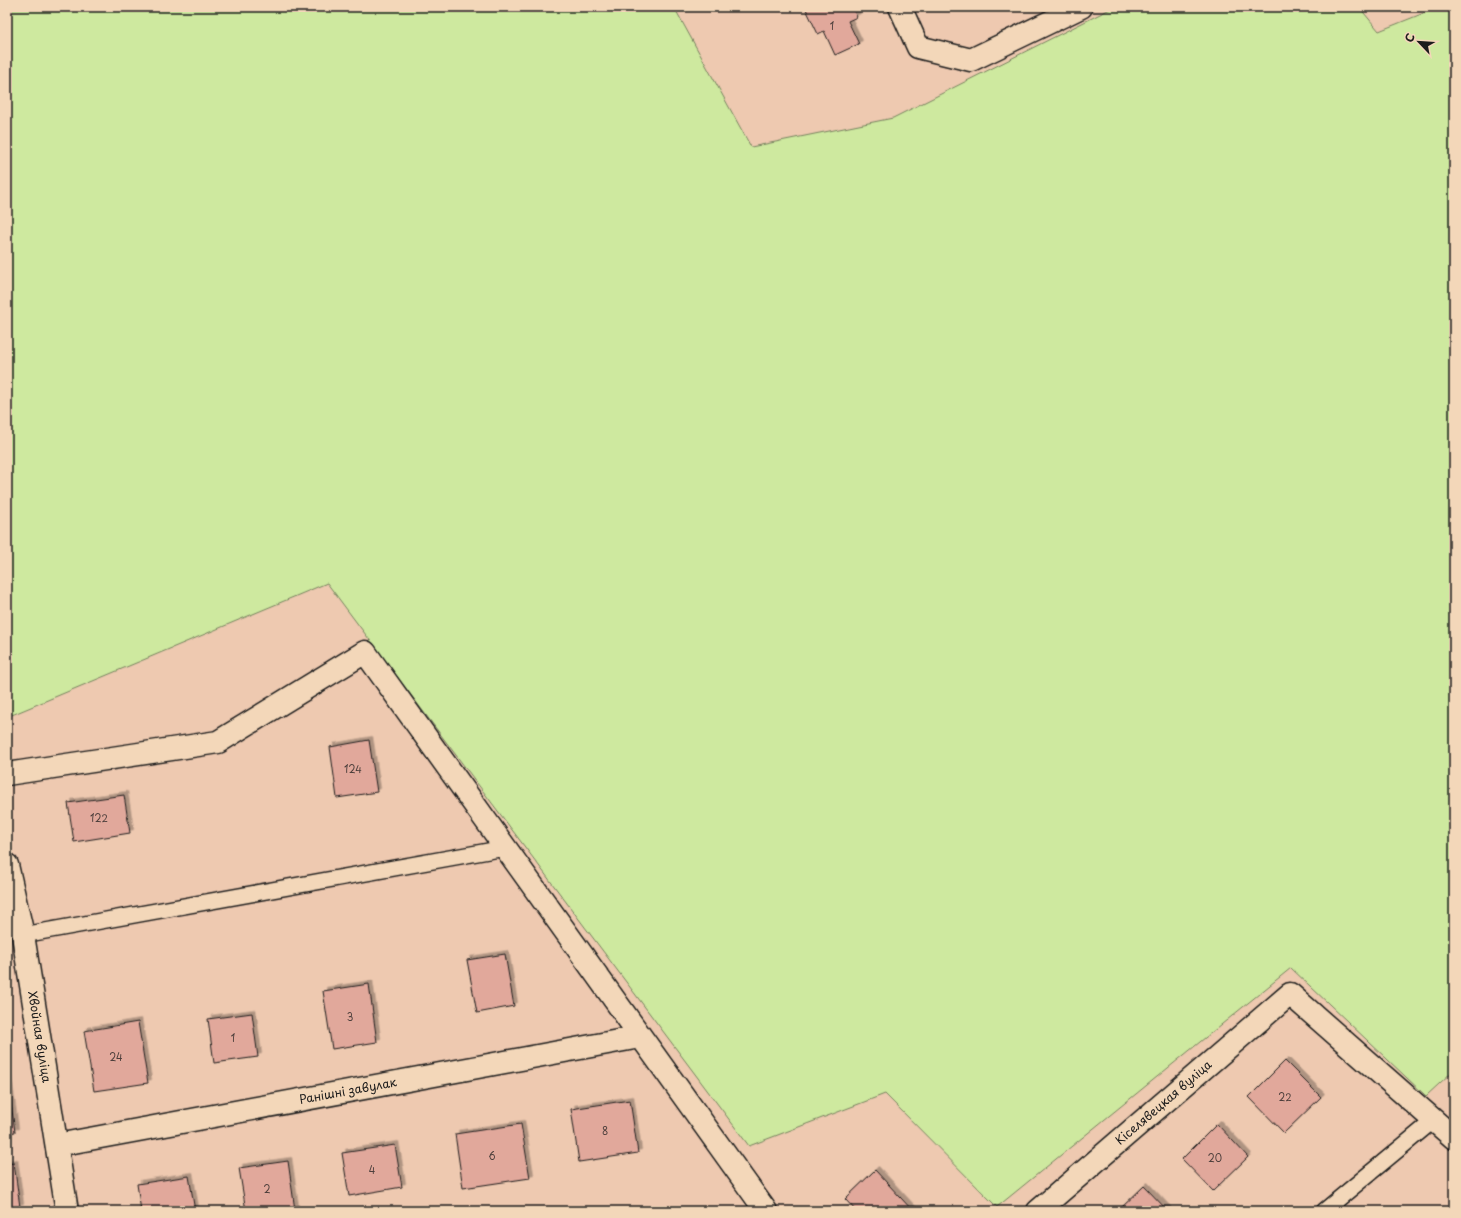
<svg xmlns="http://www.w3.org/2000/svg" width="1461" height="1218" font-family="'Playpen Sans',sans-serif">
  <defs>
    <filter id="shadow"><feDropShadow dx="3.5" dy="-3.5" stdDeviation="0" flood-color="#0004"/></filter>
  </defs>
  <rect width="100%" height="100%" fill="#eec9b0"/>
  <filter id="ink" filterUnits="userSpaceOnUse"><feTurbulence type="fractalNoise" baseFrequency=".025" numOctaves="2"/><feDisplacementMap in="SourceGraphic" scale="8" xChannelSelector="R" yChannelSelector="G"/><feConvolveMatrix kernelMatrix="1 2 1 2 8 2 1 2 1" color-interpolation-filters="sRGB"/></filter>
  <g filter="url(#ink)">
    <!-- green -->
    <polygon fill="#cee99f" stroke="#75825e" points="7,7 674,7 751,147 893,118 1114,7 1359,7 1379,31 1439,7 1454,7 1454,1070 1426,1096 1291,968 997,1207 885,1094 749,1146 327,583 7,717"/>
    <!-- building -->
    <g fill="#e1a89b" stroke="#1c1c1c" filter="url(#shadow)">
      <polygon points="805,7 852,7 857,17 848,21 859,44 835,55 824,31 818,34"/>
      <polygon points="369,740 377,792 337,798 330,747"/>
      <polygon points="124,795 130,833 74,842 68,803"/>
      <polygon points="505,954 514,1006 477,1013 467,960"/>
      <polygon points="369,984 377,1042 332,1049 323,991"/>
      <polygon points="252,1013 258,1057 214,1063 208,1019"/>
      <polygon points="138,1022 148,1083 94,1091 84,1031"/>
      <polygon points="1285,1061 1321,1097 1284,1133 1249,1097"/>
      <polygon points="7,1074 15,1132 7,1133"/>
      <polygon points="630,1100 638,1153 579,1162 571,1109"/>
      <polygon points="521,1124 530,1178 463,1188 455,1134"/>
      <polygon points="1217,1124 1248,1157 1213,1191 1182,1159"/>
      <polygon points="395,1145 402,1187 349,1196 342,1153"/>
      <polygon points="288,1161 295,1210 246,1211 239,1168"/>
      <polygon points="14,1163 20,1207 7,1209 7,1164"/>
      <polygon points="875,1170 913,1211 856,1211 845,1199"/>
      <polygon points="189,1176 195,1211 141,1211 137,1184"/>
      <polygon points="1144,1186 1168,1211 1118,1211"/>
    </g>
    <g fill="none" stroke-linecap="round" stroke-linejoin="round">
      <defs>
        <g id="service">
          <polyline points="23,935 505,848"/>
          <polyline points="1324,1211 1434,1120"/>
        </g>
        <g id="minor">
          <polyline points="900,7 918,47 971,60 1081,7"/>
          <polyline points="7,774 218,742 365,652 766,1211"/>
          <path id="s1" d="M 7,865 L 23,935 L 67,1211"/>
          <path id="s2" d="M 57,1145 L 640,1037"/>
          <path id="s3" d="M 1038,1211 L 1290,994 L 1454,1138"/>
        </g>
      </defs>
      <!-- service casing -->
      <use href="#service" stroke="#1c1c1c" stroke-width="18"/>
      <!-- minor casing -->
      <use href="#minor" stroke="#1c1c1c" stroke-width="25"/>
      <!-- service -->
      <use href="#service" stroke="#f3d7b9" stroke-width="15"/>
      <!-- minor -->
      <use href="#minor" stroke="#f3d7b9" stroke-width="22"/>
    </g>
  </g>
  <g text-anchor="middle" stroke-width="3" stroke-linejoin="round" paint-order="stroke">
    <!-- number labels -->
    <g font-size="10" fill="#4d3f3c">
      <text x="832" y="30">1</text>
      <text x="353" y="773">124</text>
      <text x="99" y="822">122</text>
      <text x="350" y="1021">3</text>
      <text x="233" y="1042">1</text>
      <text x="116" y="1061">24</text>
      <text x="1285" y="1101">22</text>
      <text x="605" y="1135">8</text>
      <text x="492" y="1160">6</text>
      <text x="1215" y="1162">20</text>
      <text x="372" y="1174">4</text>
      <text x="267" y="1193">2</text>
    </g>
    <!-- street labels -->
    <g font-size="12" fill="#1c1c1c" stroke="#f3d7b9">
      <text dy="4" stroke="none"><textPath href="#s1" startOffset="175">Хвойная вуліца</textPath></text>
      <text dy="4" stroke="none"><textPath href="#s2" startOffset="296">Ранішні завулак</textPath></text>
      <text dy="4" stroke="none"><textPath href="#s3" startOffset="166">Кіселявецкая вуліца</textPath></text>
    </g>
  </g>
  <!-- margin -->
  <rect width="1461" height="1218" fill="none" stroke="#f3d7b9" stroke-width="24"/>
  <rect x="12" y="12" width="1437" height="1194" fill="none" stroke="#1c1c1c" stroke-width="1.5" filter="url(#ink)"/>
  <!-- north arrow -->
  <g transform="translate(1419 42) rotate(295)" stroke="#f3d7b9" stroke-width="3" paint-order="stroke">
  <path d="M0-3L7 15L0 10L-7 15Z" fill="#1c1c1c"/>
  <text y="-6" font-size="11" font-weight="bold" text-anchor="middle" fill="#1c1c1c">С</text>
  </g>
</svg>
